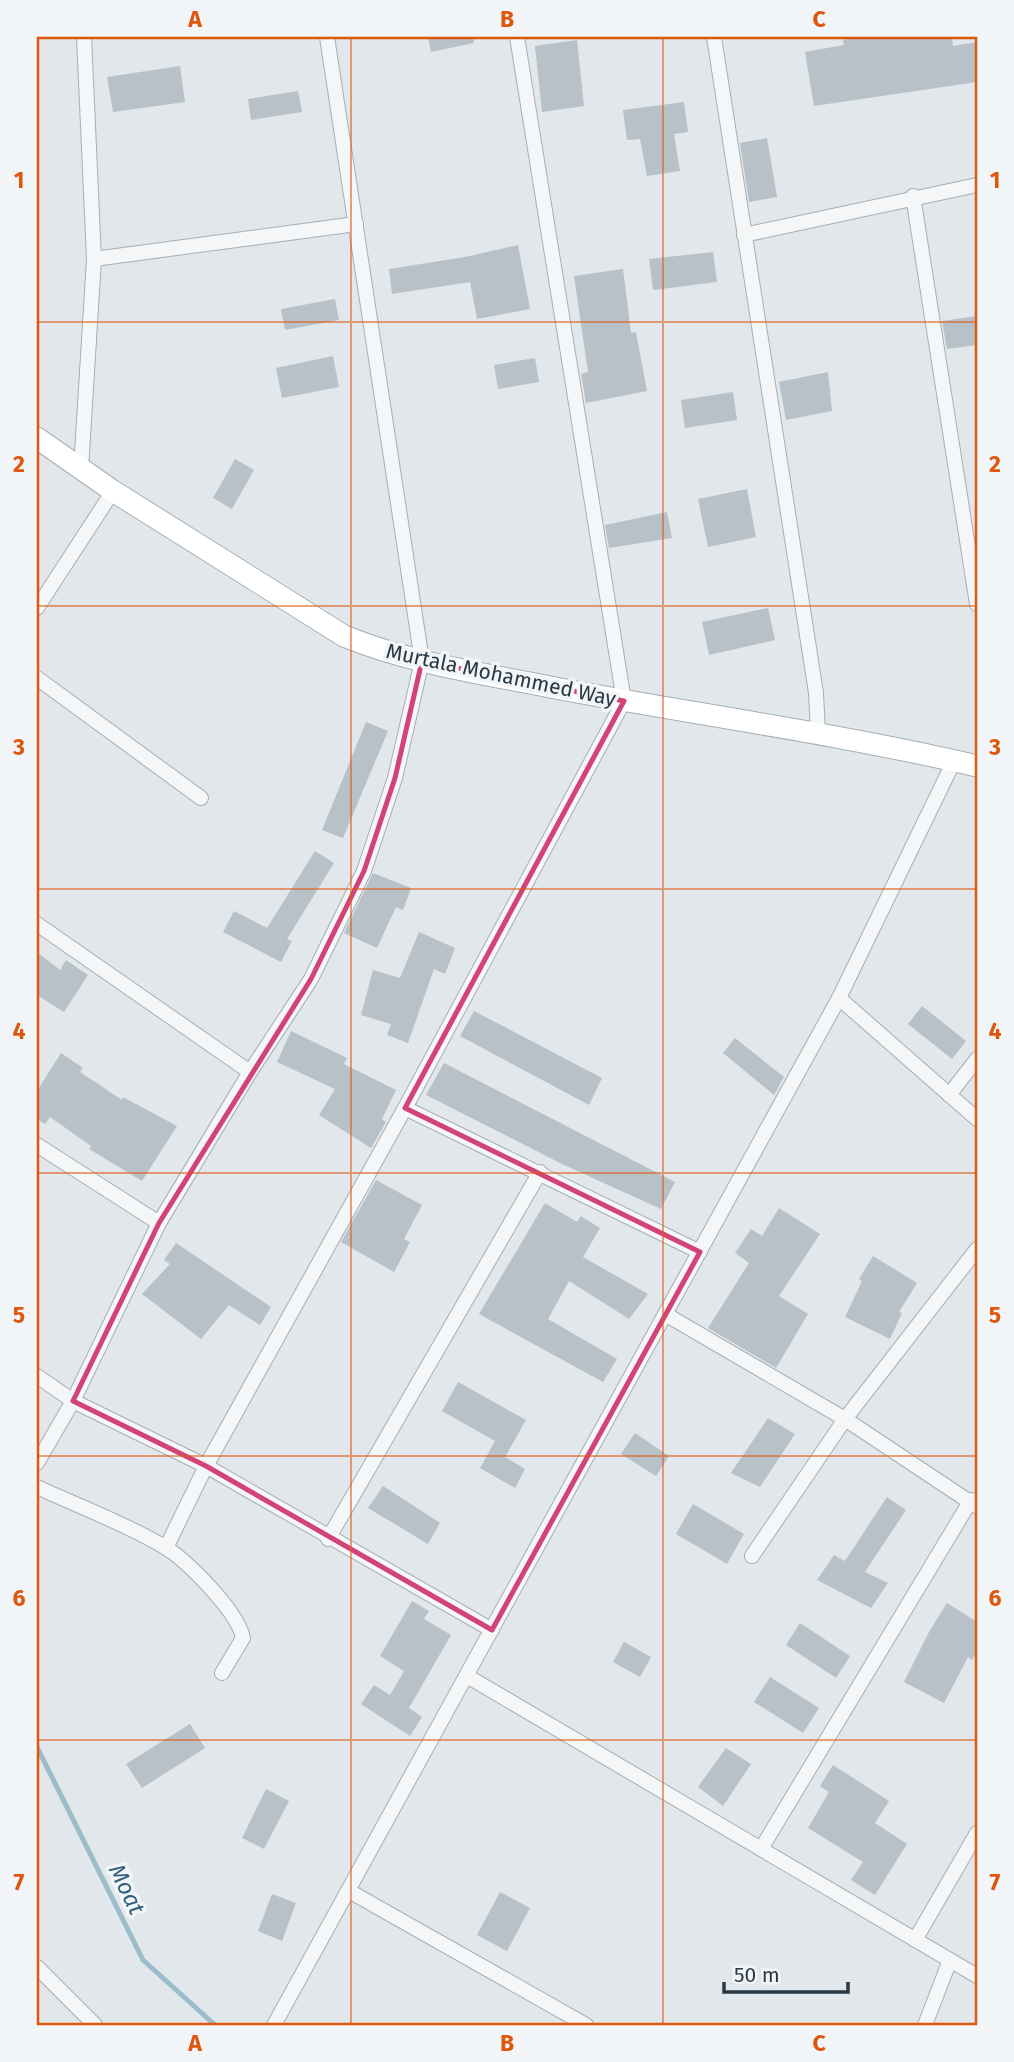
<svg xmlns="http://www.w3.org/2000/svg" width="1014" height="2062" font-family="'Fira Sans',sans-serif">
  <rect width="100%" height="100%" fill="#e1e7ea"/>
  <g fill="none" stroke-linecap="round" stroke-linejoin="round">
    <!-- stream -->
    <polyline stroke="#9bbdcb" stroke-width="5" points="37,1747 143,1960 215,2025"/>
  </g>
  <!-- building -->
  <g fill="#b8c1c8">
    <polygon points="428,37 473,37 474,43 431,52"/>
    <polygon points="859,37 952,37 953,46 977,42 977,82 814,106 805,52 844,45 843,40"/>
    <polygon points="577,40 584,106 542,112 535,46"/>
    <polygon points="180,66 185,102 113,112 107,77"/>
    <polygon points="298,91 302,112 251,120 248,99"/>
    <polygon points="684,102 688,132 674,134 680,171 647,176 640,139 627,140 623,110"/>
    <polygon points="767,138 777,197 749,202 740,143"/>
    <polygon points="518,245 530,309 477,319 470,282 392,294 389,269 465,257"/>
    <polygon points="713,252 717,282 653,290 649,259"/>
    <polygon points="623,269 631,333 636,332 647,391 586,403 581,374 588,372 574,276"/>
    <polygon points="335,299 339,320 285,330 281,309"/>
    <polygon points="977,316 977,345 947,349 942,321"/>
    <polygon points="333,356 339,387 282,398 276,368"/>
    <polygon points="535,358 539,382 498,389 494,365"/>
    <polygon points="828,372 832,411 786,420 779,382"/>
    <polygon points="733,392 737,420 685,428 681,400"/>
    <polygon points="235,459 254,470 232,509 213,498"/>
    <polygon points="747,489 756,537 708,547 698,499"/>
    <polygon points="667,512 672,538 609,548 605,525"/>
    <polygon points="768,608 775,640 709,655 702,622"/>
    <polygon points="366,722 388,731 343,838 322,830"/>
    <polygon points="315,851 334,863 287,939 292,941 281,962 223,932 234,911 267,928"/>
    <polygon points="373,873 411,888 403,910 396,907 377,948 344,933"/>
    <polygon points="419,932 455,948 445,974 434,969 408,1043 387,1035 391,1024 361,1015 373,970 400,978"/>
    <polygon points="37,952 60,970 66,960 88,975 64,1012 37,995"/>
    <polygon points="922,1006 966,1041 952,1059 908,1024"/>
    <polygon points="474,1011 602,1078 589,1105 460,1036"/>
    <polygon points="291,1031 347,1058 344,1064 396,1090 382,1119 386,1122 371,1148 319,1115 335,1089 277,1062"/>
    <polygon points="735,1038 784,1077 774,1095 723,1053"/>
    <polygon points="61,1053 83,1068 80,1072 122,1100 123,1097 177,1126 142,1181 89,1149 91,1146 50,1117 45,1124 37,1119 37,1091"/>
    <polygon points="444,1063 675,1182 661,1209 564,1165 426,1095"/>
    <polygon points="376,1180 422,1205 404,1239 410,1242 394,1272 341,1242"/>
    <polygon points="545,1203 577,1222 581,1216 600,1228 583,1257 648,1294 629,1319 569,1281 548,1319 617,1359 603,1382 479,1314"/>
    <polygon points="779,1208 820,1234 779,1296 808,1314 776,1368 708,1328 749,1263 735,1253 751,1229 762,1236"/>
    <polygon points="176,1243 271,1307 260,1325 229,1305 201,1339 142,1294 170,1264 164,1260"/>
    <polygon points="873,1256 917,1283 899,1312 902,1313 890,1339 845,1317 862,1281 859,1279"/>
    <polygon points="458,1382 526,1420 505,1457 525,1469 515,1488 480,1468 495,1441 442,1411"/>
    <polygon points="768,1418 795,1434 760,1487 731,1473"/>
    <polygon points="635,1433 669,1456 656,1476 621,1454"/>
    <polygon points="383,1486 440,1523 428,1544 368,1508"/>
    <polygon points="887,1497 906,1510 865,1572 888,1583 871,1608 817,1580 834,1555 845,1561"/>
    <polygon points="693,1504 744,1534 727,1564 676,1534"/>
    <polygon points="412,1601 429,1611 424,1619 451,1635 409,1708 422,1717 410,1736 361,1704 374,1685 390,1695 404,1671 380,1656"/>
    <polygon points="947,1603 977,1622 977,1651 972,1660 968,1657 944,1703 904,1682 929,1632"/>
    <polygon points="800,1623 850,1656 836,1678 786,1645"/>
    <polygon points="624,1642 651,1657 640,1677 613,1662"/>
    <polygon points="770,1677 819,1708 803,1733 754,1702"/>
    <polygon points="190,1724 205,1748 142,1788 126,1764"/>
    <polygon points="726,1748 751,1764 723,1806 698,1787"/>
    <polygon points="833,1765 889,1801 875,1823 907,1844 875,1895 851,1880 863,1862 808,1828 829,1792 820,1786"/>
    <polygon points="266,1789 289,1801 264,1849 242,1838"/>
    <polygon points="500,1892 530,1908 507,1951 477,1935"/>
    <polygon points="272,1894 296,1903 282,1941 258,1931"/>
  </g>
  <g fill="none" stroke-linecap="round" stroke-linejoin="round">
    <defs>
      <g id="street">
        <polyline points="714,37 816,693 818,733"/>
        <polyline points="913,196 977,604"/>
        <polyline points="744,235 977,185"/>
        <polyline points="94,259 356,224"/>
        <polyline points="81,469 94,259 84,37"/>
        <polyline points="37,608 113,491"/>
        <polyline points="37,678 201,798"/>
        <polyline points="37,924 250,1072"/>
        <polyline points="839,998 977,1119"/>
        <polyline points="949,1095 977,1059"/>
        <polyline points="405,1108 700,1252"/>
        <polyline points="37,1145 159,1223"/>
        <polyline points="665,1314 845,1419 976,1506"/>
        <polyline points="37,1376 73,1401 206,1466 492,1630"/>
        <polyline points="37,1463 73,1401 159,1223 250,1072 311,979 364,871 395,778 422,661 327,37"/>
        <path d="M 37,1487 C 78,1506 124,1523 163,1546 C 187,1560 238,1612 243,1638 L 222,1673"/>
        <polyline points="328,1539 540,1172"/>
        <polyline points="166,1548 206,1466 405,1108 624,701 517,37"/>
        <polyline points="752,1556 845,1419 977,1249"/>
        <polyline points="467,1676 977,1976"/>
        <polyline points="761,1849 971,1500"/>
        <polyline points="349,1891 586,2025"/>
        <polyline points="915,1940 977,1833"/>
        <polyline points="37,1967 95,2025"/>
        <polyline points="274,2025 839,998 954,761"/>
        <polyline points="925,2025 950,1960"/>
      </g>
      <path id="secondary" d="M 37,438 L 113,491 L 344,636 C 410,663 480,673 550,687 C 692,714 836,733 977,766"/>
    </defs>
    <!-- street casing -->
    <use href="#street" stroke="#a6afb5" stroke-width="16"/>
    <!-- secondary casing -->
    <use href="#secondary" stroke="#a6afb5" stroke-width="23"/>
    <!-- street -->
    <use href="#street" stroke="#f4f6f8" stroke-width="14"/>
    <!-- secondary -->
    <use href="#secondary" stroke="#fff" stroke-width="21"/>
  </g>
  <!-- marked area -->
  <path fill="none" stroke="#d24377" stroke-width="5" stroke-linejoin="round" d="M 422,661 L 624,701 L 405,1108 L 700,1252 L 492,1630 L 206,1466 L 73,1401 L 159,1223 L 311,979 L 364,871 L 395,778 Z"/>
  <!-- grid -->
  <path fill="none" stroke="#de570f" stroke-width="2" stroke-opacity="0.55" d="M 351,37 L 351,2025M 663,37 L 663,2025M 37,322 L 977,322M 37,606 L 977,606M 37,889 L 977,889M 37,1173 L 977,1173M 37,1456 L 977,1456M 37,1740 L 977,1740"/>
  <g text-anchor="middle" stroke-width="7" stroke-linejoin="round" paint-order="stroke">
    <!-- street labels -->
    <g font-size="21" fill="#293843" stroke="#f1f5f7">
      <text transform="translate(501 675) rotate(12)" y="7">Murtala Mohammed Way</text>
    </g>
    <!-- water labels -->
    <g font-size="23" font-style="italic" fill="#316078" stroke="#f1f5f7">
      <text transform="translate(127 1889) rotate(64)" y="8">Moat</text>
    </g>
  </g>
  <!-- border -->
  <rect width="1014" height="2062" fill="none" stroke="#f1f5f7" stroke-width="77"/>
  <!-- scale -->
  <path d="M724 1982v10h124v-10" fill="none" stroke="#293843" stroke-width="3.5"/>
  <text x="734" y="1982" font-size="21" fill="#293843" stroke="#f1f5f7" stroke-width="5" paint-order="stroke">50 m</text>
  <rect x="38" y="38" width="938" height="1986" fill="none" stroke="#de570f" stroke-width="2.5"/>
  <g font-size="23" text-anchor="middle" font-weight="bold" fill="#de570f">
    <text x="195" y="27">A</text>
    <text x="507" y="27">B</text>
    <text x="819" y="27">C</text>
    <text x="19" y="188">1</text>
    <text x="995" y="188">1</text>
    <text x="19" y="472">2</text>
    <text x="995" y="472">2</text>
    <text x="19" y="755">3</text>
    <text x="995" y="755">3</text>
    <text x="19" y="1039">4</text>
    <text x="995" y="1039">4</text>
    <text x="19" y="1323">5</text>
    <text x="995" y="1323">5</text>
    <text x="19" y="1606">6</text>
    <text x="995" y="1606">6</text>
    <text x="19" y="1890">7</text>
    <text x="995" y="1890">7</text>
    <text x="195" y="2051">A</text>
    <text x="507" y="2051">B</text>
    <text x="819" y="2051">C</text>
  </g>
</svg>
